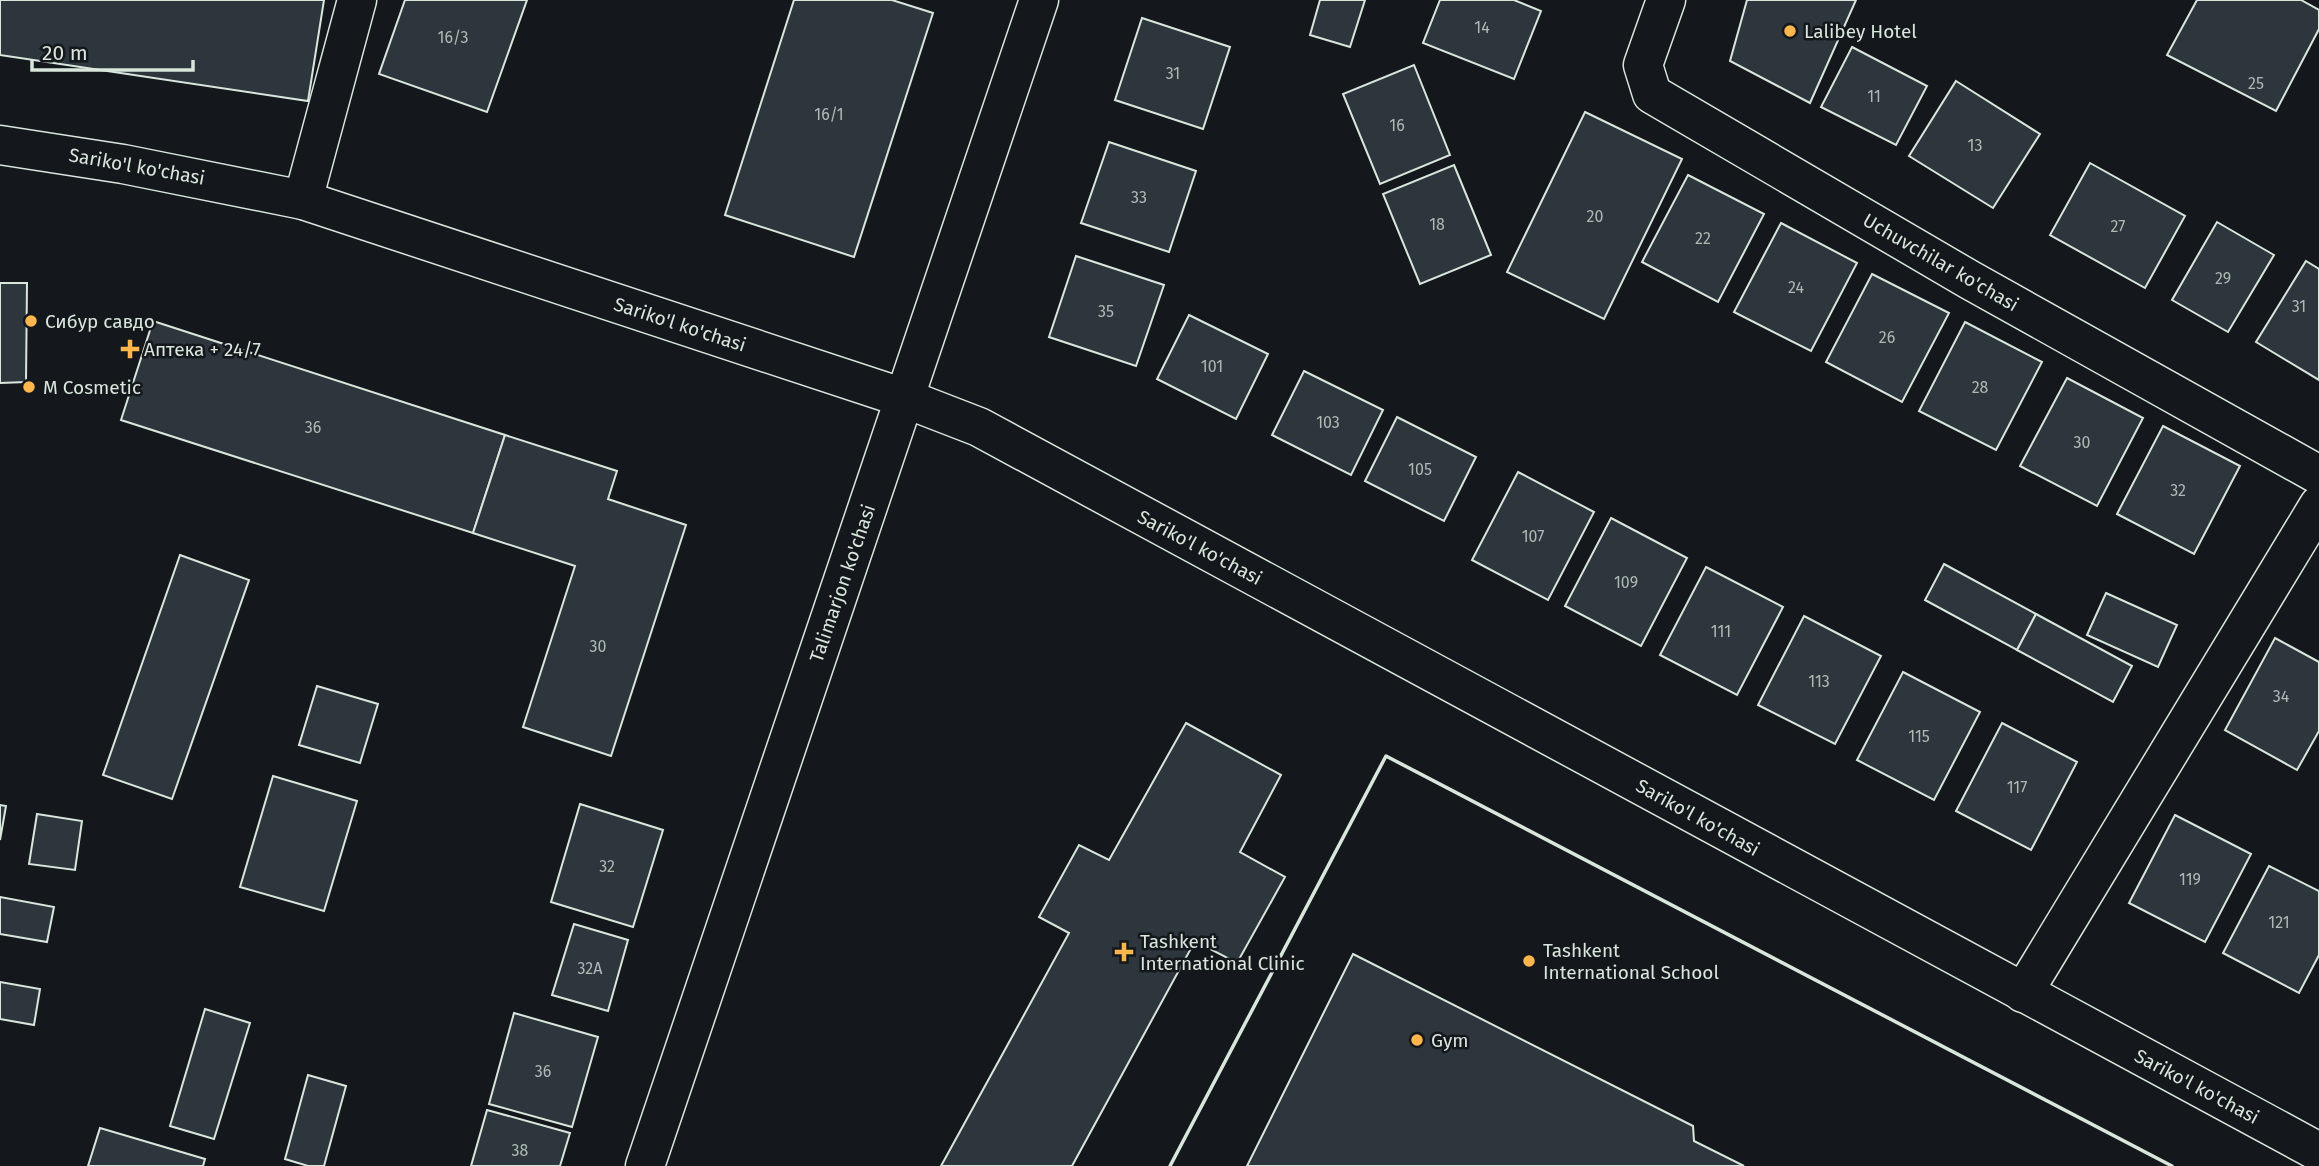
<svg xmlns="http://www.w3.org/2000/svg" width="2319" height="1166" font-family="'Fira Sans',sans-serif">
  <rect width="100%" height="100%" fill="#14181c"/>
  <!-- building -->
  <g fill="#2c363c" stroke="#d8e6dc" stroke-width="2">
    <polygon points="0,0 324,0 308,101 0,55"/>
    <polygon points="405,0 527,0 487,112 379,74"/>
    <polygon points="794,0 892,0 933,13 854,257 725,215"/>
    <polygon points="1320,0 1365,0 1350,47 1310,35"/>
    <polygon points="1440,0 1514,0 1541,11 1514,79 1423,43"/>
    <polygon points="1747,0 1856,0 1810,103 1730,61"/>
    <polygon points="2197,0 2301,0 2319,10 2319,29 2276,111 2167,55"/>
    <polygon points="1142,18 1230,47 1203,129 1115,100"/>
    <polygon points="1852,47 1927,86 1896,145 1821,107"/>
    <polygon points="1414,65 1450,155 1380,184 1343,94"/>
    <polygon points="1956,81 2040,134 1993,208 1909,156"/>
    <polygon points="1585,112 1682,159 1604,319 1507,272"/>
    <polygon points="1109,142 1196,171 1169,252 1081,223"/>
    <polygon points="2090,163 2185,216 2145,288 2050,235"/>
    <polygon points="1454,165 1491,255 1420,284 1383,194"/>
    <polygon points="1688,175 1764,214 1718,302 1642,262"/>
    <polygon points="2217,222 2274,255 2228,332 2172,300"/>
    <polygon points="1781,223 1857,263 1811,351 1734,312"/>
    <polygon points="1076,256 1164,285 1136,366 1049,337"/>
    <polygon points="2306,261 2319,269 2319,380 2256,342"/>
    <polygon points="1872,274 1949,313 1902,402 1826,362"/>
    <polygon points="0,283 27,283 26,382 0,383"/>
    <polygon points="1189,315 1268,354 1236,419 1157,379"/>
    <polygon points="153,321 505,435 473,533 121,420"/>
    <polygon points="1965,322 2042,362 1996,450 1919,411"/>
    <polygon points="1304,371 1383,410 1351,475 1272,435"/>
    <polygon points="2067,378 2143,418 2097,506 2020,466"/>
    <polygon points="1397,417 1476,457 1444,521 1365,481"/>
    <polygon points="2163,426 2240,466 2194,554 2117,514"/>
    <polygon points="505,435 617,471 608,499 686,525 611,756 523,727 575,566 473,533"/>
    <polygon points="1518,472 1594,512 1548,600 1472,560"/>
    <polygon points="1611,518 1687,558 1641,646 1565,606"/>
    <polygon points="180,555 249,580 172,799 103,775"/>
    <polygon points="1944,564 2036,614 2017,650 1925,600"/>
    <polygon points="1706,567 1783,607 1737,695 1660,655"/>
    <polygon points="2106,593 2177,625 2158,667 2087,635"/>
    <polygon points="2036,614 2132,666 2113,702 2017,650"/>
    <polygon points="1804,616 1881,656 1835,744 1758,705"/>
    <polygon points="2275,638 2319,662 2319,731 2297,770 2225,730"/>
    <polygon points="1903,672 1980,712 1934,800 1857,760"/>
    <polygon points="317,686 378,704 360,763 299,745"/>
    <polygon points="1186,723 1281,775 1240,852 1285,877 1237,963 1195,941 1072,1166 941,1166 1069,933 1039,917 1079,845 1109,860"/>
    <polygon points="2002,723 2077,762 2031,850 1956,811"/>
    <polygon points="273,776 357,801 324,911 240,887"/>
    <polygon points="580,804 663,830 633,927 551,902"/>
    <polygon points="0,805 6,806 0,840"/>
    <polygon points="37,814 82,821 75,870 29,864"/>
    <polygon points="2175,815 2251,854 2205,942 2129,903"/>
    <polygon points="2269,866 2319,891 2319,955 2299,993 2223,953"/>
    <polygon points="0,897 54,907 47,942 0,934"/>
    <polygon points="574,924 628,940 608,1011 552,995"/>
    <polygon points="1353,954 1693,1126 1694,1141 1744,1166 1247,1166"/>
    <polygon points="0,982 40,989 34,1025 0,1019"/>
    <polygon points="205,1009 250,1023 214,1139 170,1126"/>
    <polygon points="514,1013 598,1037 572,1127 489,1104"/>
    <polygon points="308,1075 346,1086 324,1166 308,1166 285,1159"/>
    <polygon points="487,1110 570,1133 560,1166 471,1166"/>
    <polygon points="100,1128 205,1159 203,1166 88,1166"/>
  </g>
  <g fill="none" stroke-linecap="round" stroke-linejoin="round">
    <defs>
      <g id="minor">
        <polyline points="1666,0 1643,65 1652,94 1970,280 2319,475"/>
        <polyline points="303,200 357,0"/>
        <polyline points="2023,993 2319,505"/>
        <polyline points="645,1166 1039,0"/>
      </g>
      <polyline id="major" points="0,145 123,164 303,200 904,398 979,427 2319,1152"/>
    </defs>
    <!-- minor casing -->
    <use href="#minor" stroke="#d8e6dc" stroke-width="41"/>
    <!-- major casing -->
    <use href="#major" stroke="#d8e6dc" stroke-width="41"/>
    <!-- minor -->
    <use href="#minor" stroke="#14181c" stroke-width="38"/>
    <!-- major -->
    <use href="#major" stroke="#14181c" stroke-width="38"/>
    <!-- wall -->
    <polyline stroke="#d8e6dc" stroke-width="3.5" points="1170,1166 1386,756 2172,1166"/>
  </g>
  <!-- markers -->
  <g fill="#ffb74d" stroke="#14181c" stroke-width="2.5">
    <circle cx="1790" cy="31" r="7"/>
    <circle cx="31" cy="321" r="7"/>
    <path d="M126.5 338.5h7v7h7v7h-7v7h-7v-7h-7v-7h7z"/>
    <circle cx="29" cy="387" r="7"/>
    <path d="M1120.5 941.5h7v7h7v7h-7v7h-7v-7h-7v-7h7z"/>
    <circle cx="1529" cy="961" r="7"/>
    <circle cx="1417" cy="1040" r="7"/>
  </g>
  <g text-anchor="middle" stroke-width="5" stroke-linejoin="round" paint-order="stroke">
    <!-- number labels -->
    <g font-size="16" fill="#adbab4">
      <text x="1482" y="33">14</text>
      <text x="453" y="43">16/3</text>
      <text x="1173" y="79">31</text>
      <text x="2256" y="89">25</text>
      <text x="1874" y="102">11</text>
      <text x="829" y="120">16/1</text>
      <text x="1397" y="131">16</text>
      <text x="1975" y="151">13</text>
      <text x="1139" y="203">33</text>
      <text x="1595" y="222">20</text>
      <text x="1437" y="230">18</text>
      <text x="2118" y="232">27</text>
      <text x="1703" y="244">22</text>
      <text x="2223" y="284">29</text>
      <text x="1796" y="293">24</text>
      <text x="2299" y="312">31</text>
      <text x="1106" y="317">35</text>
      <text x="1887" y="343">26</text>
      <text x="1212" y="372">101</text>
      <text x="1980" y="393">28</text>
      <text x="1328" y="428">103</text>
      <text x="313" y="433">36</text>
      <text x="2082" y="448">30</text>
      <text x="1420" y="475">105</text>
      <text x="2178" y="496">32</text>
      <text x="1533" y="542">107</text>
      <text x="1626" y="588">109</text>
      <text x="1721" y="637">111</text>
      <text x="598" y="652">30</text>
      <text x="1819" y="687">113</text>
      <text x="2281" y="702">34</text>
      <text x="1919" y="742">115</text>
      <text x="2017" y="793">117</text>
      <text x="607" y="872">32</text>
      <text x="2190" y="885">119</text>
      <text x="2279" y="928">121</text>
      <text x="590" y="974">32A</text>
      <text x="543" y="1077">36</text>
      <text x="520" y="1156">38</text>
    </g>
    <!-- poi labels -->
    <g font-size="19" fill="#d8e6dc" stroke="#14181c" text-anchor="start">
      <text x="1804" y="38">Lalibey Hotel</text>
      <text x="45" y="328">Сибур савдо</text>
      <text x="144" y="356">Аптека + 24/7</text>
      <text x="43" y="394">M Cosmetic</text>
      <text x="1140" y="948">Tashkent<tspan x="1140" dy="22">International Clinic</tspan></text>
      <text x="1543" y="957">Tashkent<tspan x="1543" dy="22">International School</tspan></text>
      <text x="1431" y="1047">Gym</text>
    </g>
    <!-- street labels -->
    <g font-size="19" fill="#d8e6dc" stroke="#14181c">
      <text transform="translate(137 166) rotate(10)" y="7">Sariko'l ko'chasi</text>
      <text transform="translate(1941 262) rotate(30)" y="7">Uchuvchilar ko'chasi</text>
      <text transform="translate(680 324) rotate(18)" y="7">Sariko'l ko'chasi</text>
      <text transform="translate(1200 547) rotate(28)" y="7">Sariko'l ko'chasi</text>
      <text transform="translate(842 583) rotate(-71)" y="7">Talimarjon ko'chasi</text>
      <text transform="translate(1698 817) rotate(29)" y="7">Sariko'l ko'chasi</text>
      <text transform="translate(2197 1086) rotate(28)" y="7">Sariko'l ko'chasi</text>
    </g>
  </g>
  <!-- scale -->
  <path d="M32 60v10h161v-10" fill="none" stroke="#d8e6dc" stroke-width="3.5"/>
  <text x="42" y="60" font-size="21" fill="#d8e6dc" stroke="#14181c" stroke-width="5" paint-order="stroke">20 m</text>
</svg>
